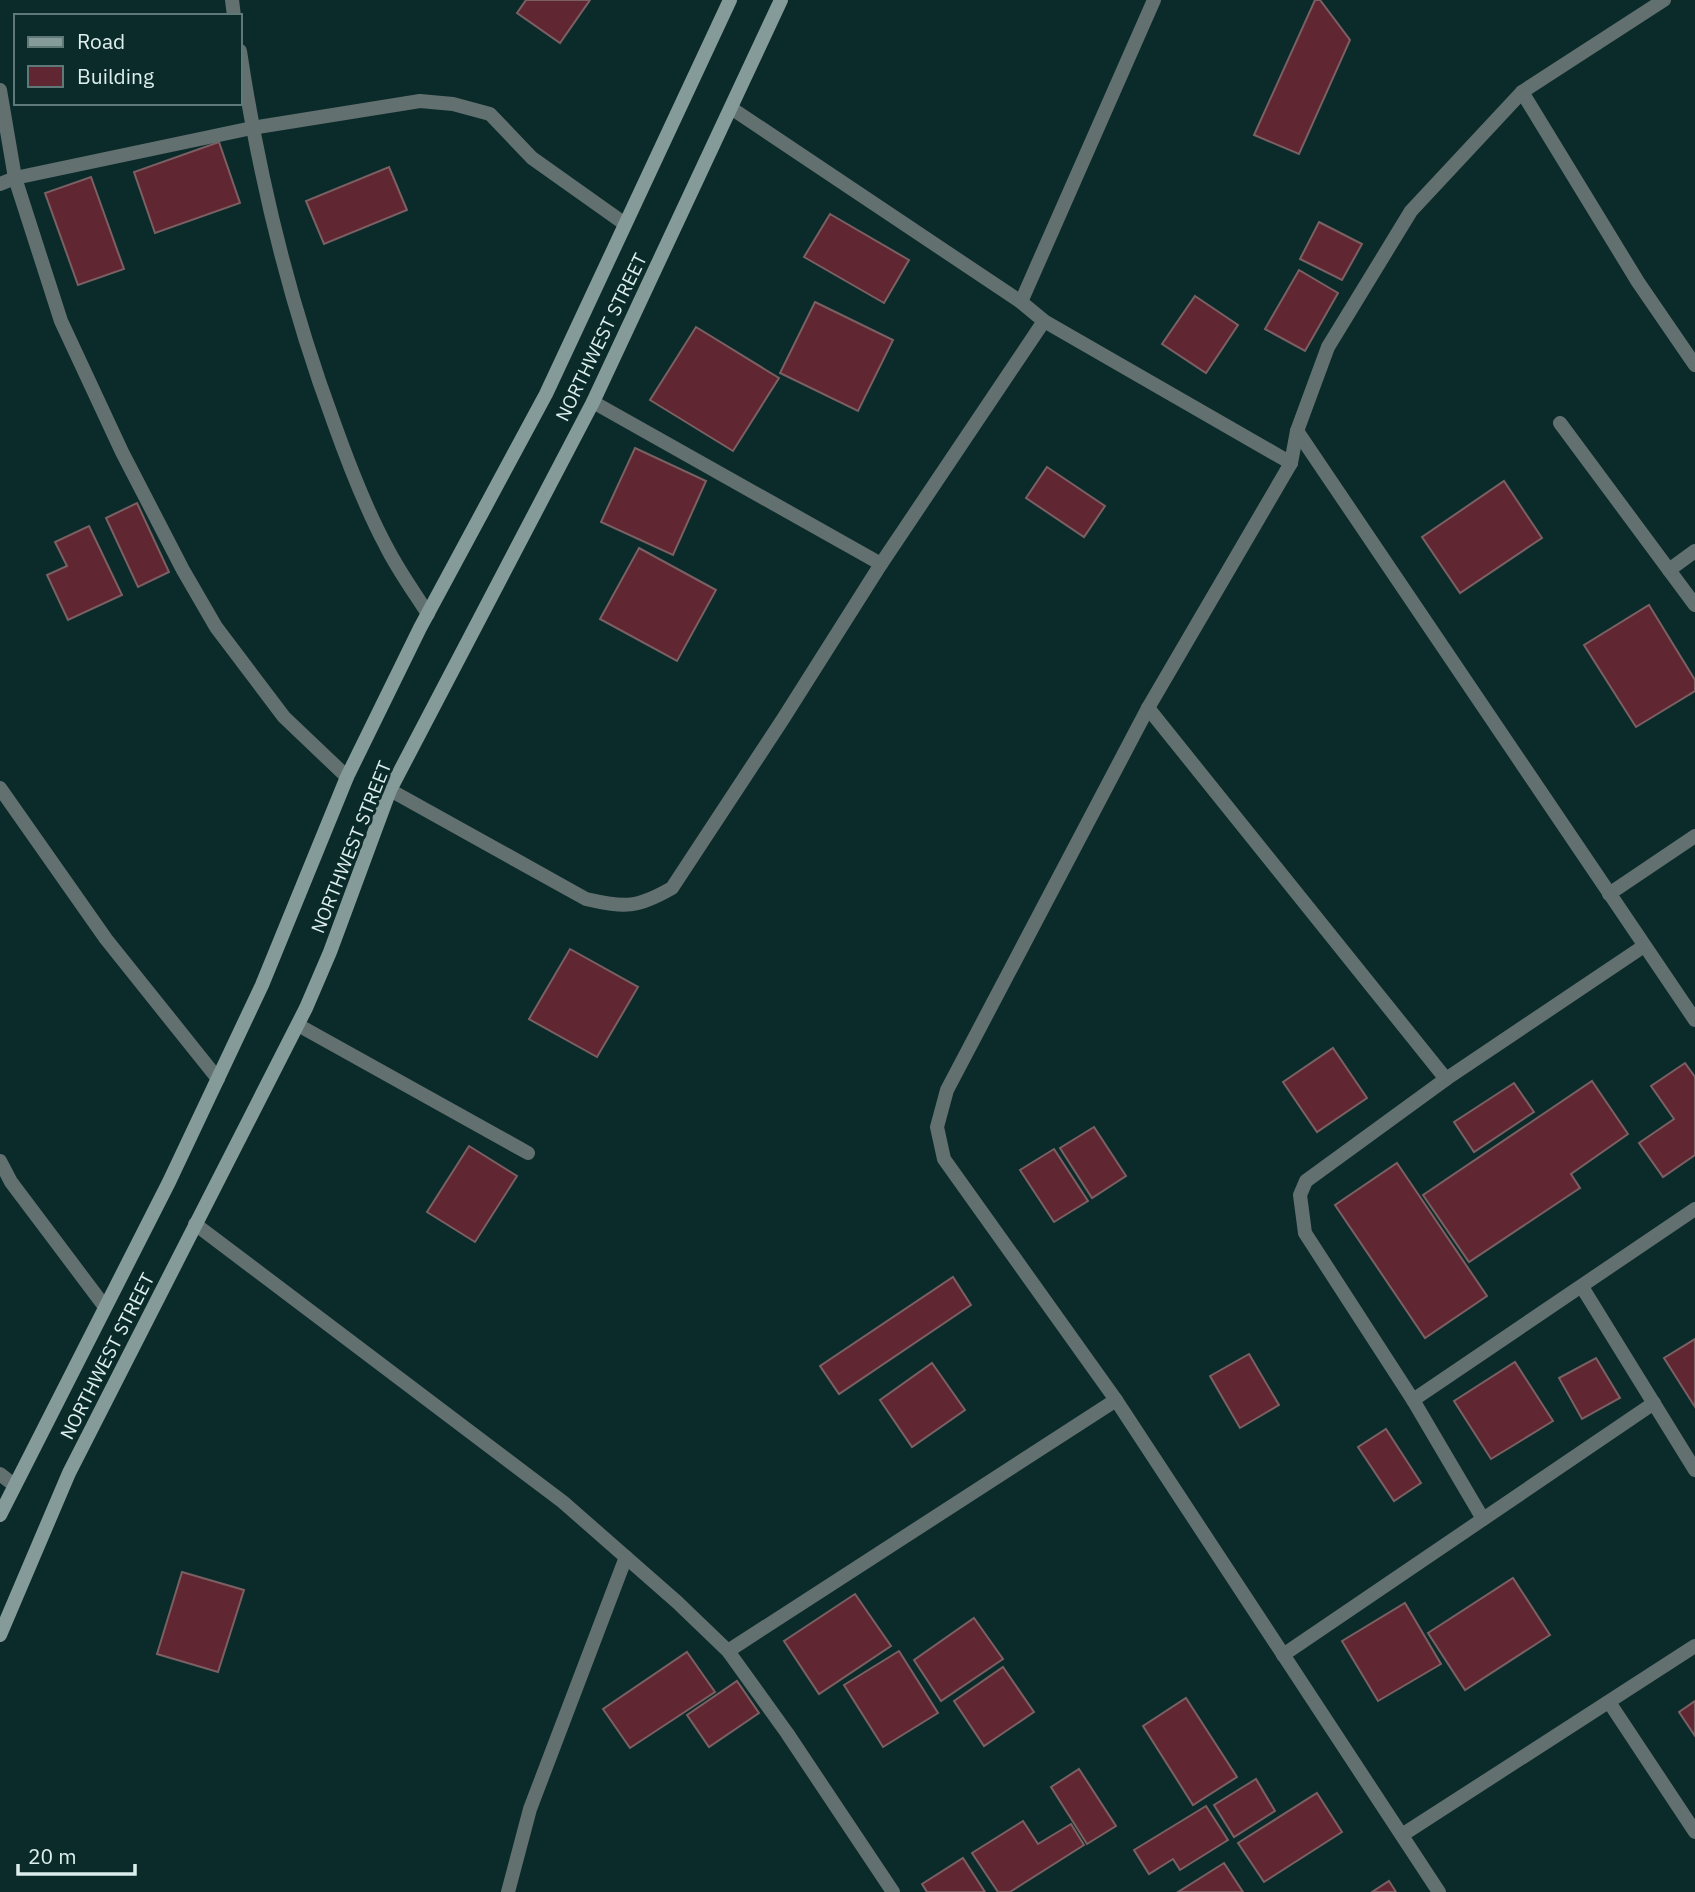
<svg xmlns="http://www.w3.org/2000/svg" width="1695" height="1892" font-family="'IBM Plex Sans',sans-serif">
  <rect width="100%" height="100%" fill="#0b2a2a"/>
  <!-- building -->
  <g fill="#602732" stroke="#7b6063" stroke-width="2">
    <polygon points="526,0 590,0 560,43 517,13"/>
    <polygon points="1315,0 1320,0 1350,40 1299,154 1254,135"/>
    <polygon points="219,142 240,203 155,233 134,172"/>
    <polygon points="389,167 407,210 324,244 306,201"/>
    <polygon points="91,177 124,269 78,285 45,193"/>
    <polygon points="830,214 909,260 884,303 804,257"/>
    <polygon points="1319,222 1362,244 1342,280 1300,259"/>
    <polygon points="1299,270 1338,293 1305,351 1265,329"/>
    <polygon points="1195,296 1238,325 1206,373 1162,344"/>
    <polygon points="815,302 893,340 858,411 780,373"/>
    <polygon points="696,327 779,378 733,451 650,400"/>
    <polygon points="635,448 706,481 673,555 601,522"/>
    <polygon points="1047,467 1105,506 1084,537 1026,498"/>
    <polygon points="1504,481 1542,538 1460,593 1422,537"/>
    <polygon points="137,503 169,572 138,587 106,518"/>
    <polygon points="89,526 122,595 68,620 47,575 67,566 55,542"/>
    <polygon points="639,548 716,590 677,661 600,619"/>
    <polygon points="1649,605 1695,680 1695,691 1636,727 1584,645"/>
    <polygon points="570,949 638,987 597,1057 529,1019"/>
    <polygon points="1333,1048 1367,1098 1317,1132 1283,1082"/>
    <polygon points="1685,1063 1695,1077 1695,1155 1663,1177 1639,1143 1674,1119 1651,1086"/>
    <polygon points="1592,1081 1628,1134 1571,1174 1580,1188 1469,1262 1423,1195"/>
    <polygon points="1514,1083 1534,1112 1474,1152 1454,1122"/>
    <polygon points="1094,1127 1126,1176 1092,1198 1060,1148"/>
    <polygon points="469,1146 517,1176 475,1242 427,1212"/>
    <polygon points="1054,1149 1088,1201 1054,1222 1020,1170"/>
    <polygon points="1397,1163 1487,1296 1425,1338 1335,1205"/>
    <polygon points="953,1277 971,1305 839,1394 820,1366"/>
    <polygon points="1695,1339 1695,1407 1664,1358"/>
    <polygon points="1249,1354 1279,1405 1240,1428 1210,1376"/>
    <polygon points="1596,1358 1620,1398 1582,1419 1559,1378"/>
    <polygon points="1515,1362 1553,1421 1491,1459 1454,1401"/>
    <polygon points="932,1363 965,1410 912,1447 880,1400"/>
    <polygon points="1386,1429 1421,1483 1394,1501 1358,1447"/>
    <polygon points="182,1572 244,1590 218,1672 157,1654"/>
    <polygon points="1513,1578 1550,1635 1465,1690 1428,1633"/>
    <polygon points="855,1594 891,1646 819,1694 784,1641"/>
    <polygon points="1405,1603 1441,1664 1378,1701 1342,1641"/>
    <polygon points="974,1618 1003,1659 941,1701 914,1660"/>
    <polygon points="899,1651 938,1713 883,1747 844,1685"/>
    <polygon points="687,1652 715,1692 630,1748 603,1709"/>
    <polygon points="1003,1667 1034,1712 984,1746 954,1701"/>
    <polygon points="737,1681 759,1713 709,1747 687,1715"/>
    <polygon points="1186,1698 1237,1777 1193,1805 1143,1726"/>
    <polygon points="1695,1701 1695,1736 1679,1712"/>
    <polygon points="1079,1769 1116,1826 1087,1844 1051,1787"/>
    <polygon points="1256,1779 1275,1811 1234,1837 1214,1805"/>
    <polygon points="1317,1793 1342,1832 1264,1882 1238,1843"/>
    <polygon points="1206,1806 1228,1840 1180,1870 1173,1859 1149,1874 1134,1850"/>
    <polygon points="1023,1821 1038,1844 1071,1824 1084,1845 1010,1892 998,1892 972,1853"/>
    <polygon points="963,1858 985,1892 927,1892 922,1884"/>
    <polygon points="1224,1863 1243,1892 1178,1892"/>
    <polygon points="1389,1881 1396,1892 1372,1892"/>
  </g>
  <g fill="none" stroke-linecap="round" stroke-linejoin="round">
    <!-- street -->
    <g stroke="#627070" stroke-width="14">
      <polyline points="232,0 234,16"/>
      <path d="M 240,51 C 259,178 290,304 334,423 C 349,465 365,507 386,546 C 398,570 414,592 428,614"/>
      <polyline points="0,90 15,178 61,321 122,452 183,570 216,627 284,717 347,777"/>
      <polyline points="1522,92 1638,282 1695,365"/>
      <polyline points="731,108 1021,302 1044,321 1291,463"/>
      <polyline points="0,184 15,178 252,128 420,101 453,104 490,114 532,158 625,224"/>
      <polyline points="1021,302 1154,0"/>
      <polyline points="593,402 881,564"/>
      <polyline points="1560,423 1695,605"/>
      <polyline points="1297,431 1695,1020"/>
      <polyline points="1669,570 1695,551"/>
      <polyline points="1148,708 1446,1079"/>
      <polyline points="0,788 106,939 218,1079"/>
      <path d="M 390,790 L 586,899 C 626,908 637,908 672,888 L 783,719 L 881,564 L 1044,321"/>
      <polyline points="1609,894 1695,836"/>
      <polyline points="298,1025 528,1153"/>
      <polyline points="0,1161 11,1182 105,1307"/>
      <polyline points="195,1224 563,1502 677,1602 728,1651 787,1733 893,1892"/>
      <polyline points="1582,1287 1695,1470"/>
      <polyline points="1413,1400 1695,1209"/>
      <polyline points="0,1474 14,1485"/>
      <polyline points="1483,1519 1413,1400 1305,1233 1300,1195 1306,1181 1446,1079 1644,946"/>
      <polyline points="728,1651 1116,1400"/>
      <polyline points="1283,1655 1654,1403"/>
      <polyline points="1609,1702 1695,1832"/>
      <polyline points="1402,1835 1695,1646"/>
      <polyline points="508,1892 530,1809 626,1557"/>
      <polyline points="1439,1892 1116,1400 944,1159 937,1127 947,1090 1148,708 1291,463 1297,431 1328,347 1411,211 1522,92 1664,0"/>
    </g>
    <!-- secondary -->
    <g stroke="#859b9a" stroke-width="14">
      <polyline points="0,1515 169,1182 262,985 347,777 420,628 546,394 730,0"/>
      <polyline points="0,1635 69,1473 306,1008 330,952 390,790 593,402 781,0"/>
    </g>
  </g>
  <g text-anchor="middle" stroke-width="6" stroke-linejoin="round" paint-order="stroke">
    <!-- street labels -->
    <g font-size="19" fill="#dee" stroke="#0b2a2a">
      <text transform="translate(601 337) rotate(-64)" y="7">NORTHWEST STREET</text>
      <text transform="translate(351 847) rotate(-68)" y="7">NORTHWEST STREET</text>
      <text transform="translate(107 1356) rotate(-63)" y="7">NORTHWEST STREET</text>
    </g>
  </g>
  <!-- legend -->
  <rect x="14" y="14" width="228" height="91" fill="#0b2a2a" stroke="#5f7878" stroke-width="2"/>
  <rect x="28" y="37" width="35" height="10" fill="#859b9a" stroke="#5f7878" stroke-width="2"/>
  <text x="77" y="49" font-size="21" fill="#ddeeee">Road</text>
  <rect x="28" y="66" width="35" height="21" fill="#602732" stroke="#5f7878" stroke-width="2"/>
  <text x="77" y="84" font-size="21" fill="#ddeeee">Building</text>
  <!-- scale -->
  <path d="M18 1864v10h117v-10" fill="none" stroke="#ddeeee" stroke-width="3.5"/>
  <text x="28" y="1864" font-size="21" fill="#ddeeee" stroke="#0b2a2a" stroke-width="5" paint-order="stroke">20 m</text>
</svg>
